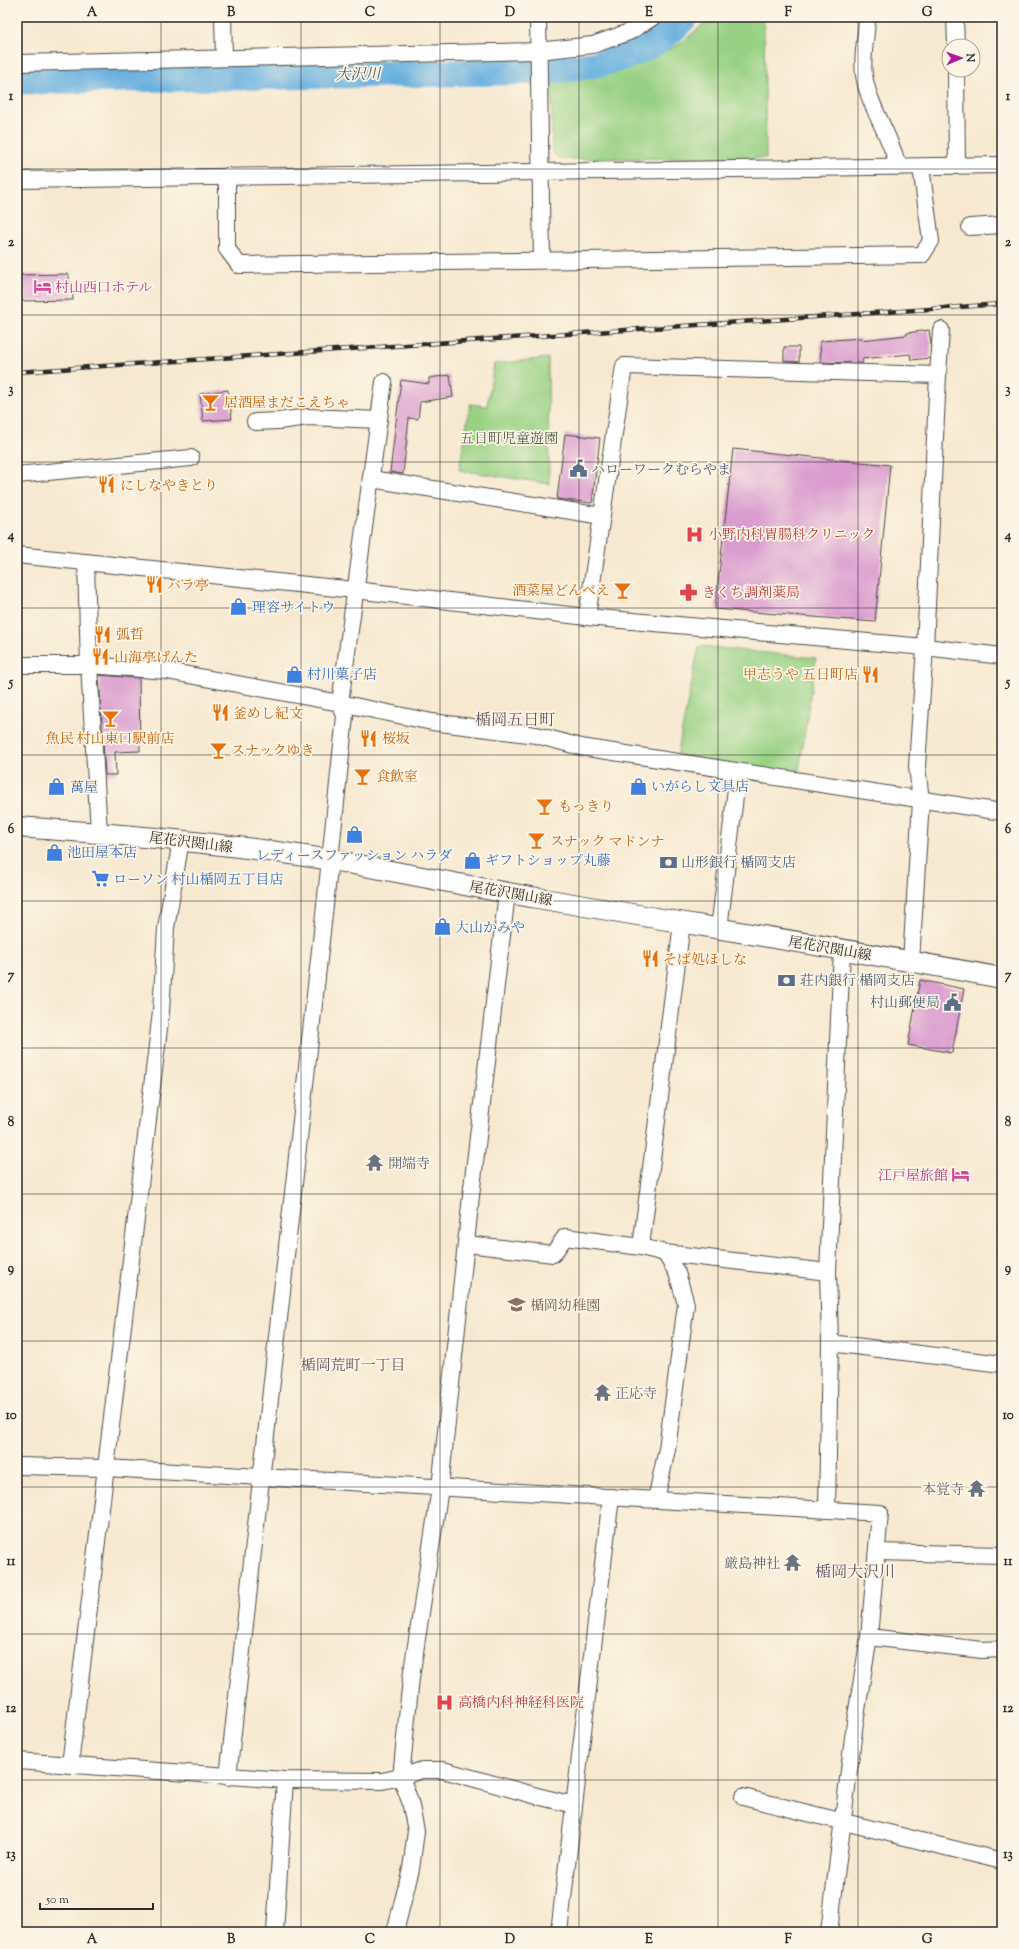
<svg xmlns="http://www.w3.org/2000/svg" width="1019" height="1949" font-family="'Sorts Mill Goudy','Noto Serif JP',serif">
  <rect width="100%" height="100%" fill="#fcf5e5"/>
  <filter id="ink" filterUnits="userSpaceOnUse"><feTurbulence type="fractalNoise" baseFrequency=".025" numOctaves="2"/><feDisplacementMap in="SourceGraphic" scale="8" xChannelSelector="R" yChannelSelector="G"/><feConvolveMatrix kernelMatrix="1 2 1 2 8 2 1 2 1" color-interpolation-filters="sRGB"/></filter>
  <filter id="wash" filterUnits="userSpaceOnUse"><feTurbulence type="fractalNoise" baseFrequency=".012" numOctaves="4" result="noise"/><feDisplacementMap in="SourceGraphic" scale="16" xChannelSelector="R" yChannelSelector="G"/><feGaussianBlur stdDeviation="0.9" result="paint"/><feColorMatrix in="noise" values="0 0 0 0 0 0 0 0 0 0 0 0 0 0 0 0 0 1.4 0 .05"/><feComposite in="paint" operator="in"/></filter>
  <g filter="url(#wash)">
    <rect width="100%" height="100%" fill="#f7e9d1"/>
    <!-- green -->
    <g fill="#99d184" stroke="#627e58">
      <path d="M 710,17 L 764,17 L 766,158 L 560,159 L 552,152 L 552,81 C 564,80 576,80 588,78 C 632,70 680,51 710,17 Z"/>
      <polygon points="548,358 549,484 459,470 470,404 487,406 494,364"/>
      <polygon points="699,646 816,658 798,777 677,755"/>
    </g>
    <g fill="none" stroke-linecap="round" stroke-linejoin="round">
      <!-- river -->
      <path stroke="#67b0df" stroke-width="27" d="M 17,81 L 542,71 C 597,66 645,61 685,17"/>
    </g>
    <g id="blocks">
      <!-- building -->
      <g fill="#da9ccf">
        <polygon points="69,274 69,286 72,286 73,300 17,301 17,275"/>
        <polygon points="929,330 931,343 930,358 911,360 910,354 862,359 863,363 821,362 820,341 861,338 861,340 907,335 907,333"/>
        <polygon points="784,347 799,347 799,362 784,361"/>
        <polygon points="450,375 453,397 420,402 418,419 409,418 403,474 390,472 401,380 429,384 429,378"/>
        <polygon points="228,390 232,419 203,421 200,394"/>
        <polygon points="565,434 600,438 592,503 557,499"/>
        <polygon points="733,449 890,465 875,622 715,609"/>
        <polygon points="99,675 139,678 140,751 115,752 116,775 105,775"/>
        <polygon points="920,980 964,989 952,1053 908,1045"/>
      </g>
    </g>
  </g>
  <g filter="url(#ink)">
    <use href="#blocks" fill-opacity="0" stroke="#4a4844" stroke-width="1"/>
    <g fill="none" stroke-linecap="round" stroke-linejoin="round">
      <defs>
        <g id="minor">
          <polyline points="223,17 224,58"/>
          <polyline points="538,17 542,260"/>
          <path d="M 867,17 C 867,36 861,57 864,75 C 869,108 891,135 898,167"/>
          <polyline points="955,17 956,46"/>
          <polyline points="17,63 538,51 593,45 629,32 653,17"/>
          <polyline points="956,70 957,166"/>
          <polyline points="227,176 227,249 239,265 922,255 931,241 921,167"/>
          <polyline points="17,180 1002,165"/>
          <polyline points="970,227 1002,225"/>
          <polyline points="938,375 941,330"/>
          <polyline points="255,422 279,421 308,417 379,420"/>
          <polyline points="17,475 191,458"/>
          <polyline points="371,479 602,516"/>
          <polyline points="17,555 355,590 587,617 925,647 1002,656"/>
          <polyline points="86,562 89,665 99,832"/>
          <polyline points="587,617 624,366 938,375 925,647 917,766 921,801 911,961"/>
          <polyline points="17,665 89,665 167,671 340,703 432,722 536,735 581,747 1002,812"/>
          <polyline points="719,929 738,772"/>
          <polyline points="467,1244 553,1254 565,1237 641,1247 665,1253 677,1273 686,1304 667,1449 656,1500"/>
          <polyline points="641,1247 682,923"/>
          <polyline points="665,1253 828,1272"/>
          <polyline points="830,1343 1002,1364"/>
          <polyline points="17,1466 106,1468 880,1513 869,1637 855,1722 829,1932"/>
          <polyline points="827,1510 830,1343 828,1272 842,950"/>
          <polyline points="877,1552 1002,1555"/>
          <polyline points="869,1637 982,1650 1002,1649"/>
          <polyline points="17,1761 285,1780 382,1781 401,1777 422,1770 443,1770 537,1796 574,1805"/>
          <polyline points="70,1765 161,1012 166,928 181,840"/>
          <polyline points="228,1777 330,860 345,716 340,703 384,382"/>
          <polyline points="743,1797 1002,1861"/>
          <polyline points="275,1932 285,1780"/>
          <polyline points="395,1932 411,1869 416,1831 410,1801 401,1777 411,1678 440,1488 471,1196 507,893"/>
          <polyline points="559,1932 611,1497"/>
        </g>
        <path id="major" d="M 17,827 C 122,834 227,843 331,860 C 400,872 469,887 538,898 C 693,925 848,949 1002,978"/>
      </defs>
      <!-- minor casing -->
      <use href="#minor" stroke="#4a4844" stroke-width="18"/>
      <!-- major casing -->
      <use href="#major" stroke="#4a4844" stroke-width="22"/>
      <!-- minor -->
      <use href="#minor" stroke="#fff" stroke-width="16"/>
      <!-- major -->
      <use href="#major" stroke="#fff" stroke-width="20"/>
      <defs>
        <polyline id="rail" points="17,372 1002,304"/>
      </defs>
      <!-- rail casing -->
      <use href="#rail" stroke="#2b2b2b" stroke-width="4.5"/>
      <!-- rail -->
      <use href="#rail" stroke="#fcf5e5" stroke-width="3" stroke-dasharray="9" stroke-linecap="butt"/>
    </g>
  </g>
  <!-- grid -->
  <path fill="none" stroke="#2b2b2b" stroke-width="1" stroke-opacity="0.55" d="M 161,17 L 161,1932M 301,17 L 301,1932M 440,17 L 440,1932M 579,17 L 579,1932M 718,17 L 718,1932M 858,17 L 858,1932M 17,169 L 1002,169M 17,315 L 1002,315M 17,462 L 1002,462M 17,608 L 1002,608M 17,755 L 1002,755M 17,901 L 1002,901M 17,1048 L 1002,1048M 17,1194 L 1002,1194M 17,1341 L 1002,1341M 17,1487 L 1002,1487M 17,1634 L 1002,1634M 17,1780 L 1002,1780"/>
  <!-- icons -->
  <defs>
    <symbol id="hotel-bare" viewBox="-9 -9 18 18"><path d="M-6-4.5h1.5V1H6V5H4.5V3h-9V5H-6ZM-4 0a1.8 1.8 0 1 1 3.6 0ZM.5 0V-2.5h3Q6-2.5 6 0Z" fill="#d1479c" stroke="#fcf5e5" stroke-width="2.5" paint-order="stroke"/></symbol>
    <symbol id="bar-bare" viewBox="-9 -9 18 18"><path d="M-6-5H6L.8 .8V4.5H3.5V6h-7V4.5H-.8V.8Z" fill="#e8710a" stroke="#fcf5e5" stroke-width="2.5" paint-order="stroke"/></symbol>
    <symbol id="civic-bare" viewBox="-9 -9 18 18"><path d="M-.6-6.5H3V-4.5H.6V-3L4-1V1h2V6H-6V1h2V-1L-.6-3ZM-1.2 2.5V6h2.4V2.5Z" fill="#5c6f8a" stroke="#fcf5e5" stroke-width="2.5" paint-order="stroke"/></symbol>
    <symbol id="restaurant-bare" viewBox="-9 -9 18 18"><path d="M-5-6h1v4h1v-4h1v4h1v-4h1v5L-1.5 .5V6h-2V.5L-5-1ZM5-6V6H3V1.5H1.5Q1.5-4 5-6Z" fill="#e8710a" stroke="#fcf5e5" stroke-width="2.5" paint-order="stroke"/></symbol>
    <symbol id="hospital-bare" viewBox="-9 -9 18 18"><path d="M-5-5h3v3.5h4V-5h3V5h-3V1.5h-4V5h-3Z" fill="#e0444e" stroke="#fcf5e5" stroke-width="2.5" paint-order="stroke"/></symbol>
    <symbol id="pharmacy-bare" viewBox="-9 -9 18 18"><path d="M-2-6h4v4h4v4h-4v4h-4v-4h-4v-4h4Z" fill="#e0444e" stroke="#fcf5e5" stroke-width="2.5" paint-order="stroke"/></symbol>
    <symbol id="shop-bare" viewBox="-9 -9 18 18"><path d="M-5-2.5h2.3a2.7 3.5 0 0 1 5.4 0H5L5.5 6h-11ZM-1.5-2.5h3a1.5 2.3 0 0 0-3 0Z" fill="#3f7fe0" stroke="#fcf5e5" stroke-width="2.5" paint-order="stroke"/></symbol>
    <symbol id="bank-bare" viewBox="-9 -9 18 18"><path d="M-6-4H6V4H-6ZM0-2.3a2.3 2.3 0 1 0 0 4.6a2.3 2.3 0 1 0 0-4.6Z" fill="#5c6f8a" stroke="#fcf5e5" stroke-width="2.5" paint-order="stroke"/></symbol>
    <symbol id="supermarket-bare" viewBox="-9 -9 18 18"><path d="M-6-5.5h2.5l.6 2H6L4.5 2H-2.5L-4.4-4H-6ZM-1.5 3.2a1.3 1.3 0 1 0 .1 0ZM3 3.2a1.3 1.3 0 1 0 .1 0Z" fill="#3f7fe0" stroke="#fcf5e5" stroke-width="2.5" paint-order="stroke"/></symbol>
    <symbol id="temple-bare" viewBox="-9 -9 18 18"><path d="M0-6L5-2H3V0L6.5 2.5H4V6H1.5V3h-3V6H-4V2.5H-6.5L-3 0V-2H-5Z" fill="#6b7280" stroke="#fcf5e5" stroke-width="2.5" paint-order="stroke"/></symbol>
    <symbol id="school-bare" viewBox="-9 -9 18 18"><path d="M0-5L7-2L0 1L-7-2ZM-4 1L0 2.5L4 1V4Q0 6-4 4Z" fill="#8d6e63" stroke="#fcf5e5" stroke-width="2.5" paint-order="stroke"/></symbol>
  </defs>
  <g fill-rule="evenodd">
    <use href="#hotel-bare" x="30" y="274" width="25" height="25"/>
    <use href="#bar-bare" x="198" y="390" width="25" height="25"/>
    <use href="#civic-bare" x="566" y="456" width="25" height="25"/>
    <use href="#restaurant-bare" x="94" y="472" width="25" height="25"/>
    <use href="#hospital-bare" x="682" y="522" width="25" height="25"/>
    <use href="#restaurant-bare" x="142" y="572" width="25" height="25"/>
    <use href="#bar-bare" x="610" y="578" width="25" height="25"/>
    <use href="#pharmacy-bare" x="676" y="580" width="25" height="25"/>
    <use href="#shop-bare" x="226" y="594" width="25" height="25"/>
    <use href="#restaurant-bare" x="90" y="622" width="25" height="25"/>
    <use href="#restaurant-bare" x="88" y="644" width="25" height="25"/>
    <use href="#shop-bare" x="282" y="662" width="25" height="25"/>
    <use href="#restaurant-bare" x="858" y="662" width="25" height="25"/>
    <use href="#restaurant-bare" x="208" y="700" width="25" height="25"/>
    <use href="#bar-bare" x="98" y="706" width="25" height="25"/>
    <use href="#restaurant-bare" x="356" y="726" width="25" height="25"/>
    <use href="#bar-bare" x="206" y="738" width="25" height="25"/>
    <use href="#bar-bare" x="350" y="764" width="25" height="25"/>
    <use href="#shop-bare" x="626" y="774" width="25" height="25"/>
    <use href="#shop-bare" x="44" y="774" width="25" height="25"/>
    <use href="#bar-bare" x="532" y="794" width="25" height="25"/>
    <use href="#shop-bare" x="342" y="822" width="25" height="25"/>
    <use href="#bar-bare" x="524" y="828" width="25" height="25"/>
    <use href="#shop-bare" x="42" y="840" width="25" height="25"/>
    <use href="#shop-bare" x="460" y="848" width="25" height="25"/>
    <use href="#bank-bare" x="656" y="850" width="25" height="25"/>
    <use href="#supermarket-bare" x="88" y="866" width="25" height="25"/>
    <use href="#shop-bare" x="430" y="914" width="25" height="25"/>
    <use href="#restaurant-bare" x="638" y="946" width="25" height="25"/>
    <use href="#bank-bare" x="774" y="968" width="25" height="25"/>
    <use href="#civic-bare" x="940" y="990" width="25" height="25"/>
    <use href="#temple-bare" x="362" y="1150" width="25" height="25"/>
    <use href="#hotel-bare" x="948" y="1162" width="25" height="25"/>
    <use href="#school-bare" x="504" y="1292" width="25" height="25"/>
    <use href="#temple-bare" x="590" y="1380" width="25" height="25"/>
    <use href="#temple-bare" x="964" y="1476" width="25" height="25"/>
    <use href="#temple-bare" x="780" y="1550" width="25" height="25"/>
    <use href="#hospital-bare" x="432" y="1690" width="25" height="25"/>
  </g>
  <g text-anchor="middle" stroke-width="3.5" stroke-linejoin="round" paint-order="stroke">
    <!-- hotel labels -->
    <g font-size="14" fill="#b23c85" stroke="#fcf5e5" text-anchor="start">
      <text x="55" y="292">村山西口ホテル</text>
      <text x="948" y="1180" text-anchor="end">江戸屋旅館</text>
    </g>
    <!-- food labels -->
    <g font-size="14" fill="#c56008" stroke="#fcf5e5" text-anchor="start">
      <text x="224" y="407">居酒屋まだこえちゃ</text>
      <text x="120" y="490">にしなやきとり</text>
      <text x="167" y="590">バラ亭</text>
      <text x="610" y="595" text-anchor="end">酒菜屋どんべえ</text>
      <text x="116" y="639">弧哲</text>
      <text x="114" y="662">山海亭げんた</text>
      <text x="858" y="679" text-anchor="end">甲志うや 五日町店</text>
      <text x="233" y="718">釜めし紀文</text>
      <text x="110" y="743" text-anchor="middle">魚民 村山東口駅前店</text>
      <text x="382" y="743">桜坂</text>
      <text x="231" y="755">スナックゆき</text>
      <text x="376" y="781">食飲室</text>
      <text x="558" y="811">もっきり</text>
      <text x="550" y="846">スナック マドンナ</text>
      <text x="663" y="964">そば処ほしな</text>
    </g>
    <!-- park labels -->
    <g font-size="14" fill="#4c5d46" stroke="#fcf5e5">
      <text x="509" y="443">五日町児童遊園</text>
    </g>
    <!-- service labels -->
    <g font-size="14" fill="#4e5e75" stroke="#fcf5e5" text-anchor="start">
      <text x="591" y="474">ハローワークむらやま</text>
      <text x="681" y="867">山形銀行 楯岡支店</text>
      <text x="800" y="985">荘内銀行 楯岡支店</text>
      <text x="940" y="1007" text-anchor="end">村山郵便局</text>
    </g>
    <!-- health labels -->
    <g font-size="14" fill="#be3a42" stroke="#fcf5e5" text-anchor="start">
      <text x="708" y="539">小野内科胃腸科クリニック</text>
      <text x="702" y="597">きくち調剤薬局</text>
      <text x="458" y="1707">高橋内科神経科医院</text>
    </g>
    <!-- shop labels -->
    <g font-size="14" fill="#366cbe" stroke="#fcf5e5" text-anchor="start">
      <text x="252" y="612">理容サイトウ</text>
      <text x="307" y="679">村川菓子店</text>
      <text x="651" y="791">いがらし文具店</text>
      <text x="70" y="792">萬屋</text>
      <text x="67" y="857">池田屋本店</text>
      <text x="354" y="860" text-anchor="middle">レディースファッション ハラダ</text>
      <text x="485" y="865">ギフトショップ丸藤</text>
      <text x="113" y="884">ローソン 村山楯岡五丁目店</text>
      <text x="455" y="932">大山かみや</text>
    </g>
    <!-- street labels -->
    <g font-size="14" fill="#2b2b2b" stroke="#fcf5e5">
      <text transform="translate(191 842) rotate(7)" y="5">尾花沢関山線</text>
      <text transform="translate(511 893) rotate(10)" y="5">尾花沢関山線</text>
      <text transform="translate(830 948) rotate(10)" y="5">尾花沢関山線</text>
    </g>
    <!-- worship labels -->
    <g font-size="14" fill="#5b616d" stroke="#fcf5e5" text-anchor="start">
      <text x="388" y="1168">開端寺</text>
      <text x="615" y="1398">正応寺</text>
      <text x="964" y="1494" text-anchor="end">本覚寺</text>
      <text x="780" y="1568" text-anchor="end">厳島神社</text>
    </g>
    <!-- education labels -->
    <g font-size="14" fill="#785e54" stroke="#fcf5e5" text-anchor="start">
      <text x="530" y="1310">楯岡幼稚園</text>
    </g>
    <!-- water labels -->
    <g font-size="15" font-style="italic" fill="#405a6a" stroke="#fcf5e5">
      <text transform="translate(358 74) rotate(-1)" y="5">大沢川</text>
    </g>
    <!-- neighbourhood labels -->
    <g font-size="15" fill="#685364" stroke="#fcf5e5">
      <text x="353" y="1370">楯岡荒町一丁目</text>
    </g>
    <!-- quarter labels -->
    <g font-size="16" fill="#685364" stroke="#fcf5e5">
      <text x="515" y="725">楯岡五日町</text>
      <text x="855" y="1577">楯岡大沢川</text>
    </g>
  </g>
  <!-- margin -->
  <rect width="1019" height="1949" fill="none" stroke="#fcf5e5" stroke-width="44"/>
  <!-- north arrow -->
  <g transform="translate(961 58) rotate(88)"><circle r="19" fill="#fcf5e5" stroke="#a8a49b"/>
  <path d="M0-3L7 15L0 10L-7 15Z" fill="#b5179e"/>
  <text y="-6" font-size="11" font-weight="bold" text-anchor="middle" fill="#2b2b2b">N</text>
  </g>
  <!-- scale -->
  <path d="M40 1903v6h113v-6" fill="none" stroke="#2b2b2b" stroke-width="2"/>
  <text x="46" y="1903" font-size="12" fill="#2b2b2b" stroke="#fcf5e5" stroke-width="3" paint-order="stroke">50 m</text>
  <rect x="22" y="22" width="975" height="1905" fill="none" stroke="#2b2b2b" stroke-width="1.5"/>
  <g font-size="13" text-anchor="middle" font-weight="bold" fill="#2b2b2b">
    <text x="92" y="16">A</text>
    <text x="231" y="16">B</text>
    <text x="370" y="16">C</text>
    <text x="510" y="16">D</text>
    <text x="649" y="16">E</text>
    <text x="788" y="16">F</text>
    <text x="927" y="16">G</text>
    <text x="11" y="100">1</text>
    <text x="1008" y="100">1</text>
    <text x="11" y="246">2</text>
    <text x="1008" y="246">2</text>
    <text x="11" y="393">3</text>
    <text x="1008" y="393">3</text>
    <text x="11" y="539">4</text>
    <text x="1008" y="539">4</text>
    <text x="11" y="686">5</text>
    <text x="1008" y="686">5</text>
    <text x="11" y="833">6</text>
    <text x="1008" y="833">6</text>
    <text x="11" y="979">7</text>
    <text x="1008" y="979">7</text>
    <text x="11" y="1126">8</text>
    <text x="1008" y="1126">8</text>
    <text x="11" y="1272">9</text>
    <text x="1008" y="1272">9</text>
    <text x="11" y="1419">10</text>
    <text x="1008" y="1419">10</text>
    <text x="11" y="1565">11</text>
    <text x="1008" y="1565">11</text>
    <text x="11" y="1712">12</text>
    <text x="1008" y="1712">12</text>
    <text x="11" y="1858">13</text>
    <text x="1008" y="1858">13</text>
    <text x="92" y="1943">A</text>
    <text x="231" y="1943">B</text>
    <text x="370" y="1943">C</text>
    <text x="510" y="1943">D</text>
    <text x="649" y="1943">E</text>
    <text x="788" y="1943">F</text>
    <text x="927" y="1943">G</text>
  </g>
</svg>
